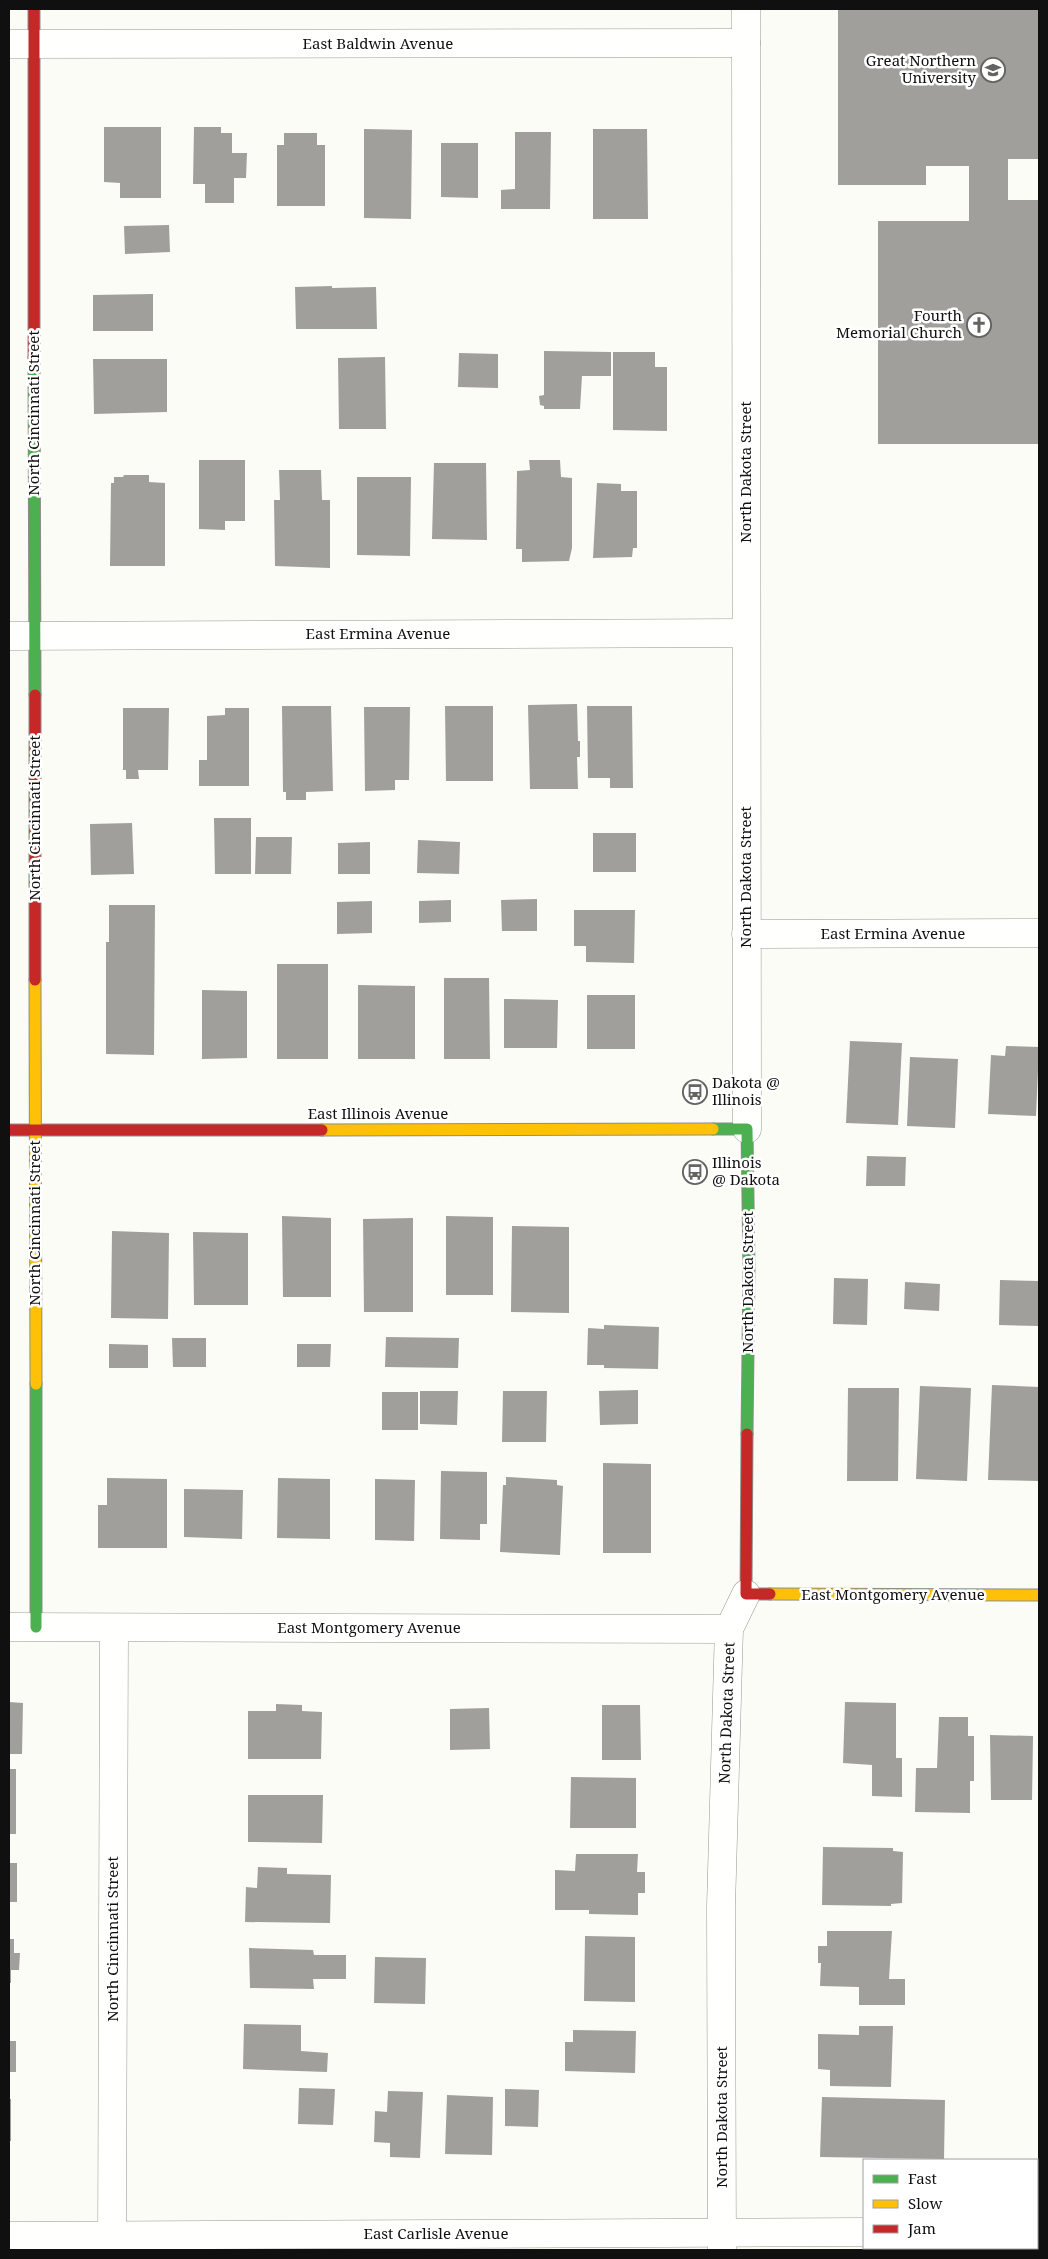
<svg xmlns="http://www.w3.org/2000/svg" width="1048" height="2259" font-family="'Noto Serif',serif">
  <rect width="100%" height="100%" fill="#fcfcf6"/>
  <!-- building -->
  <g fill="#a09f9b">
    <polygon points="838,9 1039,9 1039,159 1008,159 1008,200 1039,200 1039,444 878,444 878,221 969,221 969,166 926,166 926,185 838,185"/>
    <polygon points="104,127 161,127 161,198 120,198 120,183 104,182"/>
    <polygon points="194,127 221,127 221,133 232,133 232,153 247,153 246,178 234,178 234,203 205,203 205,184 193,184"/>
    <polygon points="364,129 412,130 411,219 364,218"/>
    <polygon points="593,129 647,129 648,219 593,219"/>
    <polygon points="515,132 551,132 550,209 501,209 501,190 515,189"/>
    <polygon points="284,133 317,133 317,145 325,145 325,206 277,206 277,145 284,145"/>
    <polygon points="441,143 478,143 478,198 441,197"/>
    <polygon points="169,225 170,252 125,254 124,226"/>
    <polygon points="332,286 332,288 376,287 377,329 296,329 295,287"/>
    <polygon points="153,294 153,331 93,331 93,295"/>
    <polygon points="544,351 611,352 611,376 582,376 580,409 544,409 544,406 540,405 539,396 544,395"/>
    <polygon points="613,352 655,352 655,367 667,367 667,431 613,430"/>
    <polygon points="459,353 498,354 498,388 458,387"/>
    <polygon points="385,357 386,429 339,429 338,358"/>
    <polygon points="93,359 167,359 167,412 94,414"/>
    <polygon points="199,460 245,460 245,521 225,521 225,530 199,529"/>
    <polygon points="529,460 560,460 561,477 572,478 572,548 569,561 522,562 522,549 516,549 517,471 530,470"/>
    <polygon points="434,463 486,463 487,540 432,539"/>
    <polygon points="279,470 321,470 322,500 330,500 330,568 275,566 274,500 280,500"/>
    <polygon points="124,475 149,475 149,482 165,483 165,566 110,566 111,483 114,483 114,477 123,477"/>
    <polygon points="357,477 411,477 410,556 357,555"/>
    <polygon points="597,483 621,484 621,491 637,491 637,548 633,548 632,557 593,558"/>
    <polygon points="577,704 578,741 580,741 580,757 577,757 578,789 530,789 528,705"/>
    <polygon points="282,706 331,706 333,791 306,792 306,800 286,800 286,792 283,792"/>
    <polygon points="445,706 493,706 493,781 446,781"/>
    <polygon points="587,706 632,706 633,788 610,788 610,778 588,778"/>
    <polygon points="364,707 410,707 409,780 395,780 395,790 365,791"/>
    <polygon points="123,708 169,708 168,770 138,770 139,779 126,779 126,770 123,770"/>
    <polygon points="225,708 249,708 249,786 199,786 199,760 207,760 207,716 225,715"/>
    <polygon points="214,818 251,818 251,874 215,874"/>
    <polygon points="132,823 134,874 91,875 90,824"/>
    <rect x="593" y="833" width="43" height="39"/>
    <polygon points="256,837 292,837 291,874 255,874"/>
    <polygon points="418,840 460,842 459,874 417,873"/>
    <polygon points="370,842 370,874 338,874 338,843"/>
    <polygon points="537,899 537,931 502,931 501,900"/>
    <polygon points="451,900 451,922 419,923 419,901"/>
    <polygon points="372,901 372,933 337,934 337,902"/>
    <polygon points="109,905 155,905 154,1055 106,1054 106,942 109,942"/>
    <polygon points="574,910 635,910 634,963 586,962 586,946 574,946"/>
    <rect x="277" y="964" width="51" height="95"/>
    <polygon points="444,978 489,978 490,1059 444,1059"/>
    <polygon points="358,985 415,986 415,1059 358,1059"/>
    <polygon points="202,990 247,991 247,1058 202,1059"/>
    <rect x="587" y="995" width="48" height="54"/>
    <polygon points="504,999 558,1000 557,1048 504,1048"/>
    <polygon points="850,1041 902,1043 898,1125 846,1123"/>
    <polygon points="1006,1046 1039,1047 1036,1116 988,1114 991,1055 1005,1056"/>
    <polygon points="910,1057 958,1059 955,1128 907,1126"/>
    <polygon points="867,1156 906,1157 905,1186 866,1186"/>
    <polygon points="282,1216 331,1218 331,1297 283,1297"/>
    <polygon points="446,1216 493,1217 493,1295 446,1295"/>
    <polygon points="413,1218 413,1312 364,1312 363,1219"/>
    <polygon points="512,1226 569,1227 569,1313 511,1312"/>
    <polygon points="112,1231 169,1233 168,1319 111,1318"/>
    <polygon points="193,1232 248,1233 248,1305 194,1305"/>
    <polygon points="834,1278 868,1279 867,1325 833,1324"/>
    <polygon points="1000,1280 1039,1281 1039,1326 999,1325"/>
    <polygon points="905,1282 940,1284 939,1311 904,1309"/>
    <polygon points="604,1325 659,1327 658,1369 604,1368 604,1365 587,1365 588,1328 604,1329"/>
    <polygon points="386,1337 459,1338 458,1368 385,1367"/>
    <polygon points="172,1338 206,1338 206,1367 173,1367"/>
    <polygon points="109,1344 148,1345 148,1368 109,1368"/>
    <polygon points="297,1344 331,1344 330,1367 297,1367"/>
    <polygon points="992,1385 1039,1387 1038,1481 988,1480"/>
    <polygon points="920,1386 971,1388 967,1481 916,1479"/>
    <polygon points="848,1388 899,1388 898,1481 847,1481"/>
    <polygon points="638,1390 638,1424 600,1425 599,1391"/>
    <polygon points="420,1391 458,1391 457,1425 420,1424"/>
    <polygon points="503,1391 547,1391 546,1442 502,1442"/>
    <rect x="382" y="1392" width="36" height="38"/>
    <polygon points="603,1463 651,1464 651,1553 603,1553"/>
    <polygon points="441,1471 487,1472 487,1524 480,1524 480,1540 440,1539"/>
    <polygon points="506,1477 557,1480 557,1485 563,1486 560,1555 500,1552 503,1485 506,1485"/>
    <polygon points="107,1478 167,1479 167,1548 98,1548 98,1505 107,1505"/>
    <polygon points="278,1478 330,1479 330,1539 277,1538"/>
    <polygon points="375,1479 415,1480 414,1541 375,1540"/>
    <polygon points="184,1489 243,1490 242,1539 184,1537"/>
    <polygon points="9,1702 23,1703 22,1754 9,1754"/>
    <polygon points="845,1702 896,1703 896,1758 902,1758 902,1797 872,1796 872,1765 843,1763"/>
    <polygon points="276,1704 302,1705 302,1711 322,1712 321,1759 248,1759 248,1711 276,1711"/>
    <polygon points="602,1705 640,1705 641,1760 602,1760"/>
    <polygon points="489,1708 490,1749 450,1750 450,1709"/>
    <polygon points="939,1717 968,1717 968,1736 974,1736 974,1781 970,1781 970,1813 915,1812 916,1768 937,1768"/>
    <polygon points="990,1735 1033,1736 1032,1800 991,1800"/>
    <rect x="9" y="1769" width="7" height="65"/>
    <polygon points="571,1777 636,1778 636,1828 570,1828"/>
    <polygon points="248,1795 323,1795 322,1843 248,1842"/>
    <polygon points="823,1847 893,1848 893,1851 903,1852 902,1903 891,1904 891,1906 822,1905"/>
    <polygon points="576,1854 638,1854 637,1872 645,1872 645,1893 638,1893 638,1915 589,1914 589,1910 555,1910 555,1870 575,1871"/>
    <rect x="9" y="1863" width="8" height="39"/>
    <polygon points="258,1867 287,1868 287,1874 331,1875 330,1923 245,1922 246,1887 257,1888"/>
    <polygon points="827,1931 892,1931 889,1979 905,1979 905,2005 859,2005 859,1987 820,1986 821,1963 818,1963 818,1946 827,1946"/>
    <polygon points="585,1936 635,1937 635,2002 584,2001"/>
    <polygon points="9,1939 14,1939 14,1953 20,1953 19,1970 11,1970 11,1983 9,1983"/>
    <polygon points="249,1948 313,1950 314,1955 346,1955 346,1979 313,1979 314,1989 250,1988"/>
    <polygon points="375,1957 426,1958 425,2004 374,2003"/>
    <polygon points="244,2024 301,2025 301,2051 328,2053 327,2072 243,2069"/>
    <polygon points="859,2026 893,2026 891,2087 830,2086 830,2070 818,2069 818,2034 859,2035"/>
    <polygon points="573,2030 636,2031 635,2073 565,2071 565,2042 573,2042"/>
    <rect x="9" y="2041" width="7" height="31"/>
    <polygon points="299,2088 335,2089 333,2125 298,2124"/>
    <polygon points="505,2089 539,2090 538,2127 505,2126"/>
    <polygon points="388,2091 423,2092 420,2158 390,2157 390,2143 374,2142 375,2111 387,2112"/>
    <polygon points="447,2095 493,2097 492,2155 445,2154"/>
    <polygon points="822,2097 945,2100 944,2159 820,2157"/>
    <rect x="9" y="2099" width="2" height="42"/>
  </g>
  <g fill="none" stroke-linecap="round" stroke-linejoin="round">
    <defs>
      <g id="street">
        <polyline points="746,9 747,1129"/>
        <polyline points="9,44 746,43"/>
        <polyline points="9,636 746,633"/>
        <polyline points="746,934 1039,933"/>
        <polyline points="9,1627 729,1629"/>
        <polyline points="1037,2232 1039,2232"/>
        <polyline points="9,2236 864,2232"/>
        <polyline points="112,2250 114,1628"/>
        <polyline points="722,2250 721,1907 728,1662 729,1629 746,1594"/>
      </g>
      <g id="fast">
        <polyline points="34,358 35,695"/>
        <polyline points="713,1129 747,1129 749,1269 747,1434"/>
        <polyline points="36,1384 36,1627"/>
      </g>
      <g id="slow">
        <polyline points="35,980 36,1384"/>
        <polyline points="322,1130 713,1129"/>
        <polyline points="770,1594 1039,1595"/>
      </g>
      <g id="jam">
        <polyline points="34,9 34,358"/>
        <polyline points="35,695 35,980"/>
        <polyline points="9,1130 322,1130"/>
        <polyline points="747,1434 746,1594 770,1594"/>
      </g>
    </defs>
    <!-- street casing -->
    <use href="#street" stroke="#969694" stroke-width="29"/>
    <!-- fast casing -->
    <use href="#fast" stroke="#8d8d8a" stroke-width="13"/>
    <!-- slow casing -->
    <use href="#slow" stroke="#8d8d8a" stroke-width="13"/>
    <!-- jam casing -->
    <use href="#jam" stroke="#8d8d8a" stroke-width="13"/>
    <!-- street -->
    <use href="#street" stroke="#fffffe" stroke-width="28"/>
    <!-- fast -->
    <use href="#fast" stroke="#4caf50" stroke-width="11"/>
    <!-- slow -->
    <use href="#slow" stroke="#ffc107" stroke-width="11"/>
    <!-- jam -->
    <use href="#jam" stroke="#c62828" stroke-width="11"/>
  </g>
  <!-- icons -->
  <defs>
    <symbol id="university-ring" viewBox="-11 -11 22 22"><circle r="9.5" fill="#fff" stroke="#636360" stroke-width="1.5"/><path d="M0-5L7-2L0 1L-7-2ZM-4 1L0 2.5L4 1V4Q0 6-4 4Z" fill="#636360"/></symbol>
    <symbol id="church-ring" viewBox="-11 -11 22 22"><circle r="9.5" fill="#fff" stroke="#636360" stroke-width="1.5"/><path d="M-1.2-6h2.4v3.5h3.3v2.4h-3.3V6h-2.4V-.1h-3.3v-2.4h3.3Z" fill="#636360"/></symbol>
    <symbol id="bus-ring" viewBox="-11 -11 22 22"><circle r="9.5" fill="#fff" stroke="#636360" stroke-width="1.5"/><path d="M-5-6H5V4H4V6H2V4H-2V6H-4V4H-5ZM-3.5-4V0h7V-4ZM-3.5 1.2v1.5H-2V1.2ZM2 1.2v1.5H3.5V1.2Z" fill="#636360"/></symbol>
  </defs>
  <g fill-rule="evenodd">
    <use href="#university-ring" x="979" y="56" width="28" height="28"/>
    <use href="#church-ring" x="965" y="311" width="28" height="28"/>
    <use href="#bus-ring" x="681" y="1078" width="28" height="28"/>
    <use href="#bus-ring" x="681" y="1158" width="28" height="28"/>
  </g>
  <g text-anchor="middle" stroke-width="5" stroke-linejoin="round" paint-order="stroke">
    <!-- street labels -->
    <g font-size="15" fill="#101010" stroke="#fff">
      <text x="378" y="49">East Baldwin Avenue</text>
      <text transform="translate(34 413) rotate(-90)" y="5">North Cincinnati Street</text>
      <text transform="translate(746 472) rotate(-90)" y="5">North Dakota Street</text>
      <text x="378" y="639">East Ermina Avenue</text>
      <text transform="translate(35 818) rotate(-90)" y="5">North Cincinnati Street</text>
      <text transform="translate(746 877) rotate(-90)" y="5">North Dakota Street</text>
      <text x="893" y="939">East Ermina Avenue</text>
      <text x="378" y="1119">East Illinois Avenue</text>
      <text transform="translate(35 1223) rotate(-90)" y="5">North Cincinnati Street</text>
      <text transform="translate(748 1282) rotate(-90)" y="5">North Dakota Street</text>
      <text x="893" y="1600">East Montgomery Avenue</text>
      <text x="369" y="1633">East Montgomery Avenue</text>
      <text transform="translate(727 1713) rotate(-88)" y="5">North Dakota Street</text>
      <text transform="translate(113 1939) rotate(-90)" y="5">North Cincinnati Street</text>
      <text transform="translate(722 2117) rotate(-90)" y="5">North Dakota Street</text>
      <text x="436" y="2239">East Carlisle Avenue</text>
    </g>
    <!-- poi labels -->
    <g font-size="15" fill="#101010" stroke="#fff" text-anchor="end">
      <text x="976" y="66">Great Northern<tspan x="976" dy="17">University</tspan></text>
      <text x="962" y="321">Fourth<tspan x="962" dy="17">Memorial Church</tspan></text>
      <text x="712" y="1088" text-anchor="start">Dakota @<tspan x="712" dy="17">Illinois</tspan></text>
      <text x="712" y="1168" text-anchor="start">Illinois<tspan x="712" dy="17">@ Dakota</tspan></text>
    </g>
  </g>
  <!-- border -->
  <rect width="1048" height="2259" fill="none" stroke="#101010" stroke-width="20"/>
  <!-- legend -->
  <rect x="863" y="2159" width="175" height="90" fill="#ffffff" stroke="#9f9f9f"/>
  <rect x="873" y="2175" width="25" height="8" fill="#4caf50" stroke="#9f9f9f"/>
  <text x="908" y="2184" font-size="15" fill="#101010">Fast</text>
  <rect x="873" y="2200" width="25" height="8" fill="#ffc107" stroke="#9f9f9f"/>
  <text x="908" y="2209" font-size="15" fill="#101010">Slow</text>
  <rect x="873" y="2225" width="25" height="8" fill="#c62828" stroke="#9f9f9f"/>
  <text x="908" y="2234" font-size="15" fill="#101010">Jam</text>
</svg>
